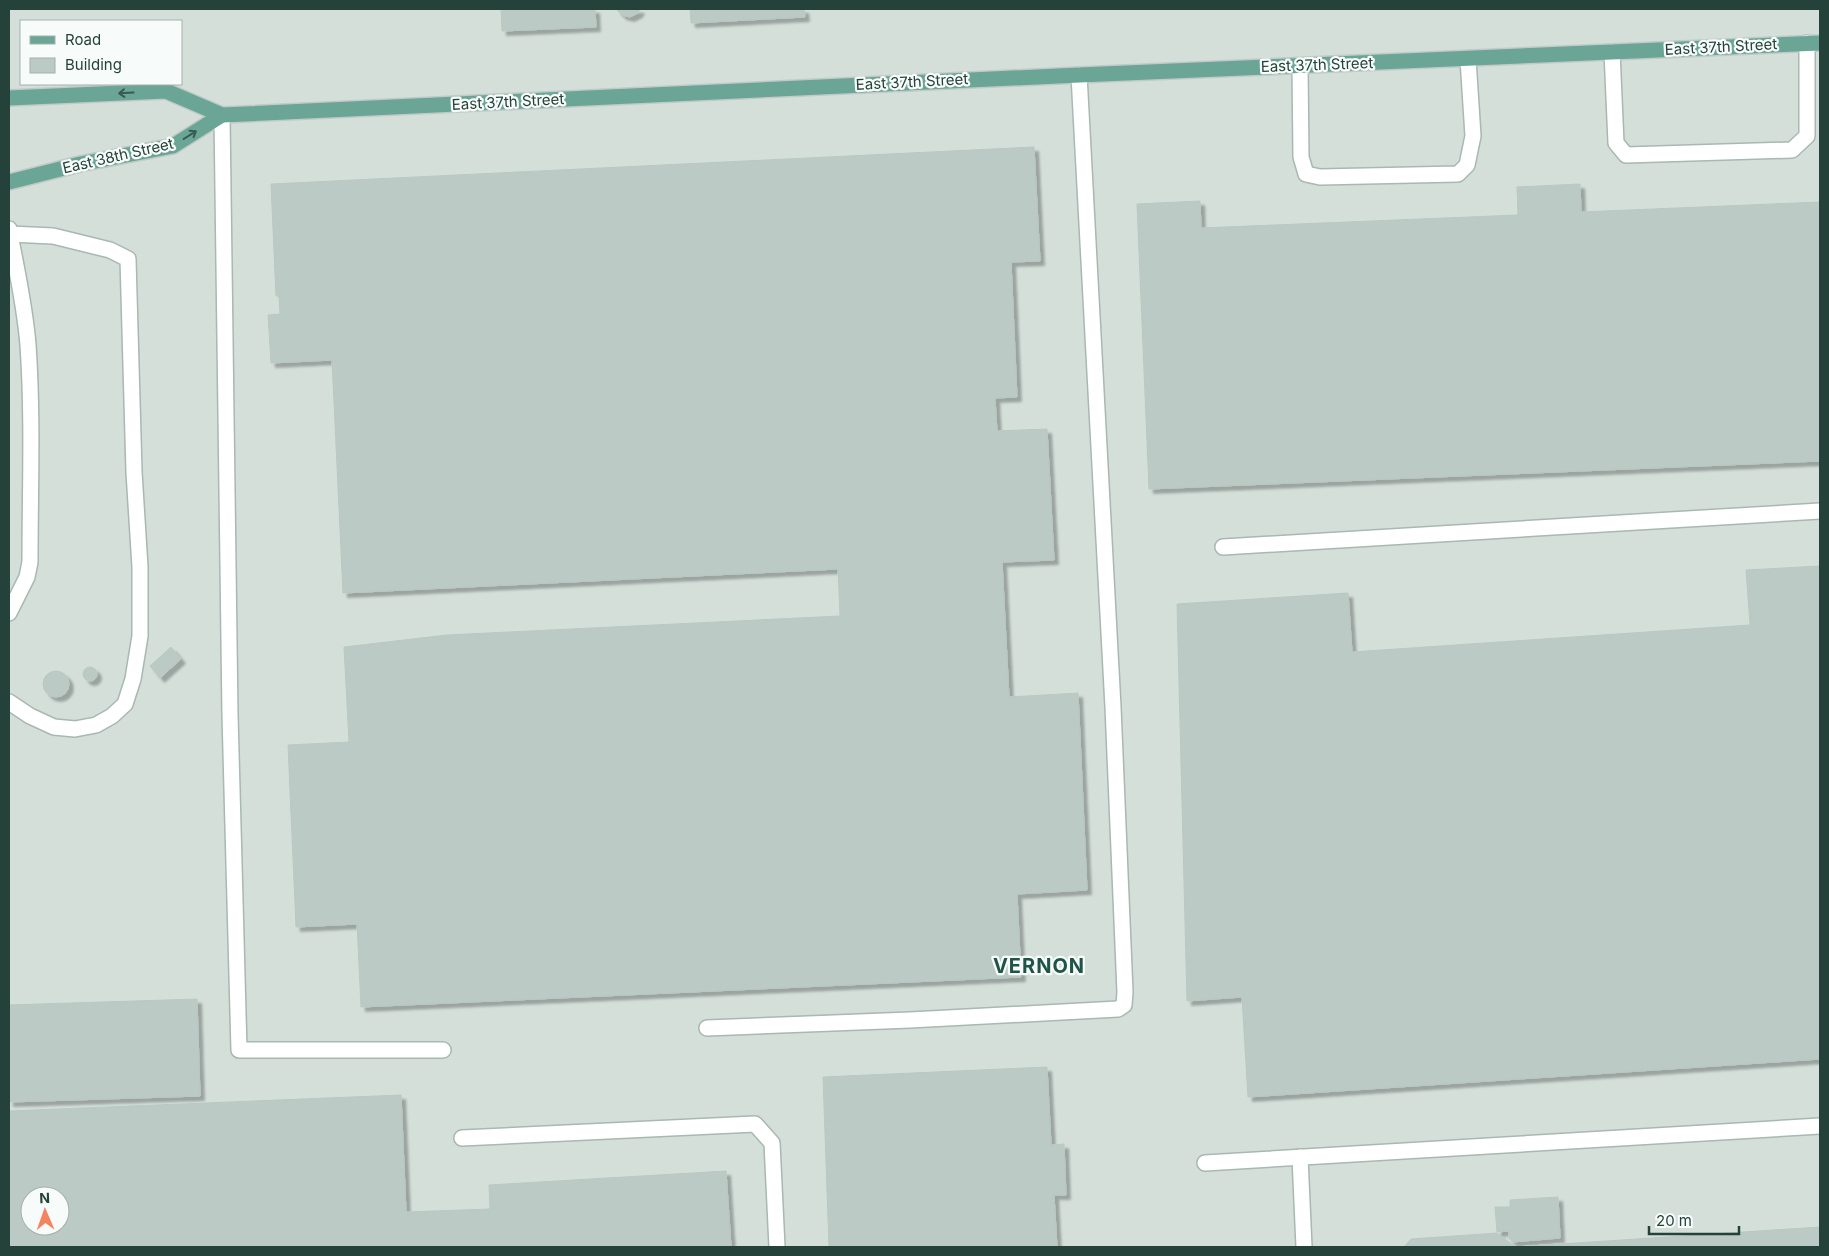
<svg xmlns="http://www.w3.org/2000/svg" width="1829" height="1256" font-family="Inter,sans-serif">
  <defs>
    <filter id="shadow"><feDropShadow dx="4.5" dy="4.5" stdDeviation="1" flood-color="#0004"/></filter>
  </defs>
  <rect width="100%" height="100%" fill="#e6efeb"/>
  <!-- built -->
  <path fill="#d4dfda" fill-rule="evenodd" d="M 9,9 L 1820,9 L 1820,1247 L 9,1247 ZM 21,21 L 181,21 L 181,84 L 21,84 ZM 30,1196 L 60,1196 L 60,1226 L 30,1226 Z"/>
  <!-- building -->
  <g fill="#bbcac4" stroke="#b8c9c2" fill-rule="evenodd" filter="url(#shadow)">
    <polygon points="501,9 595,9 596,27 502,31"/>
    <polygon points="616,9 640,9 638,13 630,17 622,15"/>
    <polygon points="690,9 804,9 805,17 691,23"/>
    <polygon points="1034,147 1040,261 1011,262 1017,397 995,398 997,431 1047,429 1054,560 1002,562 1009,697 1078,693 1087,890 1017,894 1021,977 361,1007 357,924 296,927 288,745 349,742 344,647 447,635 840,616 838,569 343,593 332,360 271,363 268,315 280,314 279,296 276,296 271,184"/>
    <polygon points="1580,184 1581,212 1820,202 1820,461 1149,489 1137,204 1200,201 1201,228 1518,215 1517,187"/>
    <polygon points="1820,566 1820,1059 1248,1097 1242,997 1187,1001 1177,604 1348,593 1352,652 1750,625 1746,570"/>
    <polygon points="171,647 181,659 160,678 150,666"/>
    <circle cx="90" cy="674" r="7"/>
    <circle cx="56" cy="684" r="13"/>
    <polygon points="197,999 200,1096 9,1102 9,1005"/>
    <polygon points="1047,1067 1051,1145 1064,1144 1066,1195 1054,1195 1057,1247 829,1247 823,1077"/>
    <path d="M 401,1095 L 406,1212 L 490,1209 L 489,1185 L 726,1171 L 731,1247 L 9,1247 L 9,1111 ZM 30,1196 L 60,1196 L 60,1226 L 30,1226 Z"/>
    <polygon points="1558,1197 1560,1238 1512,1242 1511,1239 1509,1239 1509,1231 1497,1232 1495,1207 1510,1207 1510,1200"/>
    <polygon points="1820,1227 1820,1247 1404,1247 1411,1239 1497,1233 1515,1247"/>
  </g>
  <g fill="none" stroke-linecap="round" stroke-linejoin="round">
    <defs>
      <g id="minor">
        <polyline points="1612,52 1616,143 1626,155 1792,150 1807,136 1807,43"/>
        <polyline points="1300,66 1301,157 1306,174 1320,177 1458,174 1467,165 1473,136 1468,59"/>
        <polyline points="222,115 230,715 239,1050 443,1050"/>
        <path d="M 9,229 C 16,267 25,306 28,345 C 33,417 30,490 30,562 L 27,577 L 9,613"/>
        <polyline points="1223,547 1820,511"/>
        <polyline points="9,702 30,716 54,727 75,729 96,725 112,716 125,704 133,679 140,636 140,567 134,472 128,259 110,250 53,236 10,234"/>
        <polyline points="707,1028 910,1020 1118,1009 1124,1005 1125,992 1113,707 1079,75"/>
        <polyline points="462,1138 755,1124 772,1143 777,1247"/>
        <polyline points="1300,1157 1304,1247"/>
        <polyline points="1205,1163 1820,1126"/>
      </g>
      <g id="major">
        <polyline points="9,98 166,91 222,115 1079,75 1820,43"/>
        <polyline points="9,182 80,164 173,146 222,115"/>
      </g>
    </defs>
    <!-- minor casing -->
    <use href="#minor" stroke="#a8b8b2" stroke-width="18"/>
    <!-- major casing -->
    <use href="#major" stroke="#c2cac8" stroke-width="18"/>
    <!-- minor -->
    <use href="#minor" stroke="#fff" stroke-width="15"/>
    <!-- major -->
    <use href="#major" stroke="#6aa596" stroke-width="15"/>
  </g>
  <!-- one-way arrows -->
  <defs><path id="oneway-shaft" d="M-6 0H5M1.5-3L5.5 0L1.5 3" fill="none" stroke-width="1.6" stroke-linecap="round" stroke-linejoin="round" transform="scale(1.25)"/></defs>
  <g stroke="#365b51">
    <use href="#oneway-shaft" transform="translate(126 93) rotate(177)"/>
    <use href="#oneway-shaft" transform="translate(190 135) rotate(-32)"/>
  </g>
  <g text-anchor="middle" stroke-width="4.5" stroke-linejoin="round" paint-order="stroke">
    <!-- street labels -->
    <g font-size="15" fill="#24423a" stroke="#f7fbf9">
      <text transform="translate(1721 47) rotate(-3)" y="5">East 37th Street</text>
      <text transform="translate(1317 65) rotate(-2)" y="5">East 37th Street</text>
      <text transform="translate(912 82) rotate(-3)" y="5">East 37th Street</text>
      <text transform="translate(508 102) rotate(-3)" y="5">East 37th Street</text>
      <text transform="translate(118 156) rotate(-13)" y="5">East 38th Street</text>
    </g>
    <!-- district labels -->
    <g font-size="20" font-weight="bold" letter-spacing="1" fill="#1f5548" stroke="#f7fbf9">
      <text x="1039" y="973">VERNON</text>
    </g>
  </g>
  <!-- border -->
  <rect width="1829" height="1256" fill="none" stroke="#24423a" stroke-width="20"/>
  <!-- legend -->
  <rect x="20" y="20" width="162" height="65" fill="#f7fbf9" stroke="#a3b1ad"/>
  <rect x="30" y="36" width="25" height="8" fill="#6aa596" stroke="#a3b1ad"/>
  <text x="65" y="45" font-size="15" fill="#24423a">Road</text>
  <rect x="30" y="58" width="25" height="15" fill="#bbcac4" stroke="#a3b1ad"/>
  <text x="65" y="70" font-size="15" fill="#24423a">Building</text>
  <!-- north arrow -->
  <g transform="translate(45 1211) rotate(358)"><circle r="24" fill="#f7fbf9" stroke="#a3b1ad"/>
  <path d="M0-4L9 19L0 12L-9 19Z" fill="#f4845f"/>
  <text y="-8" font-size="14" font-weight="bold" text-anchor="middle" fill="#24423a">N</text>
  </g>
  <!-- scale -->
  <path d="M1649 1226v8h90v-8" fill="none" stroke="#24423a" stroke-width="2.5"/>
  <text x="1656" y="1226" font-size="15" fill="#24423a" stroke="#f7fbf9" stroke-width="4" paint-order="stroke">20 m</text>
</svg>
